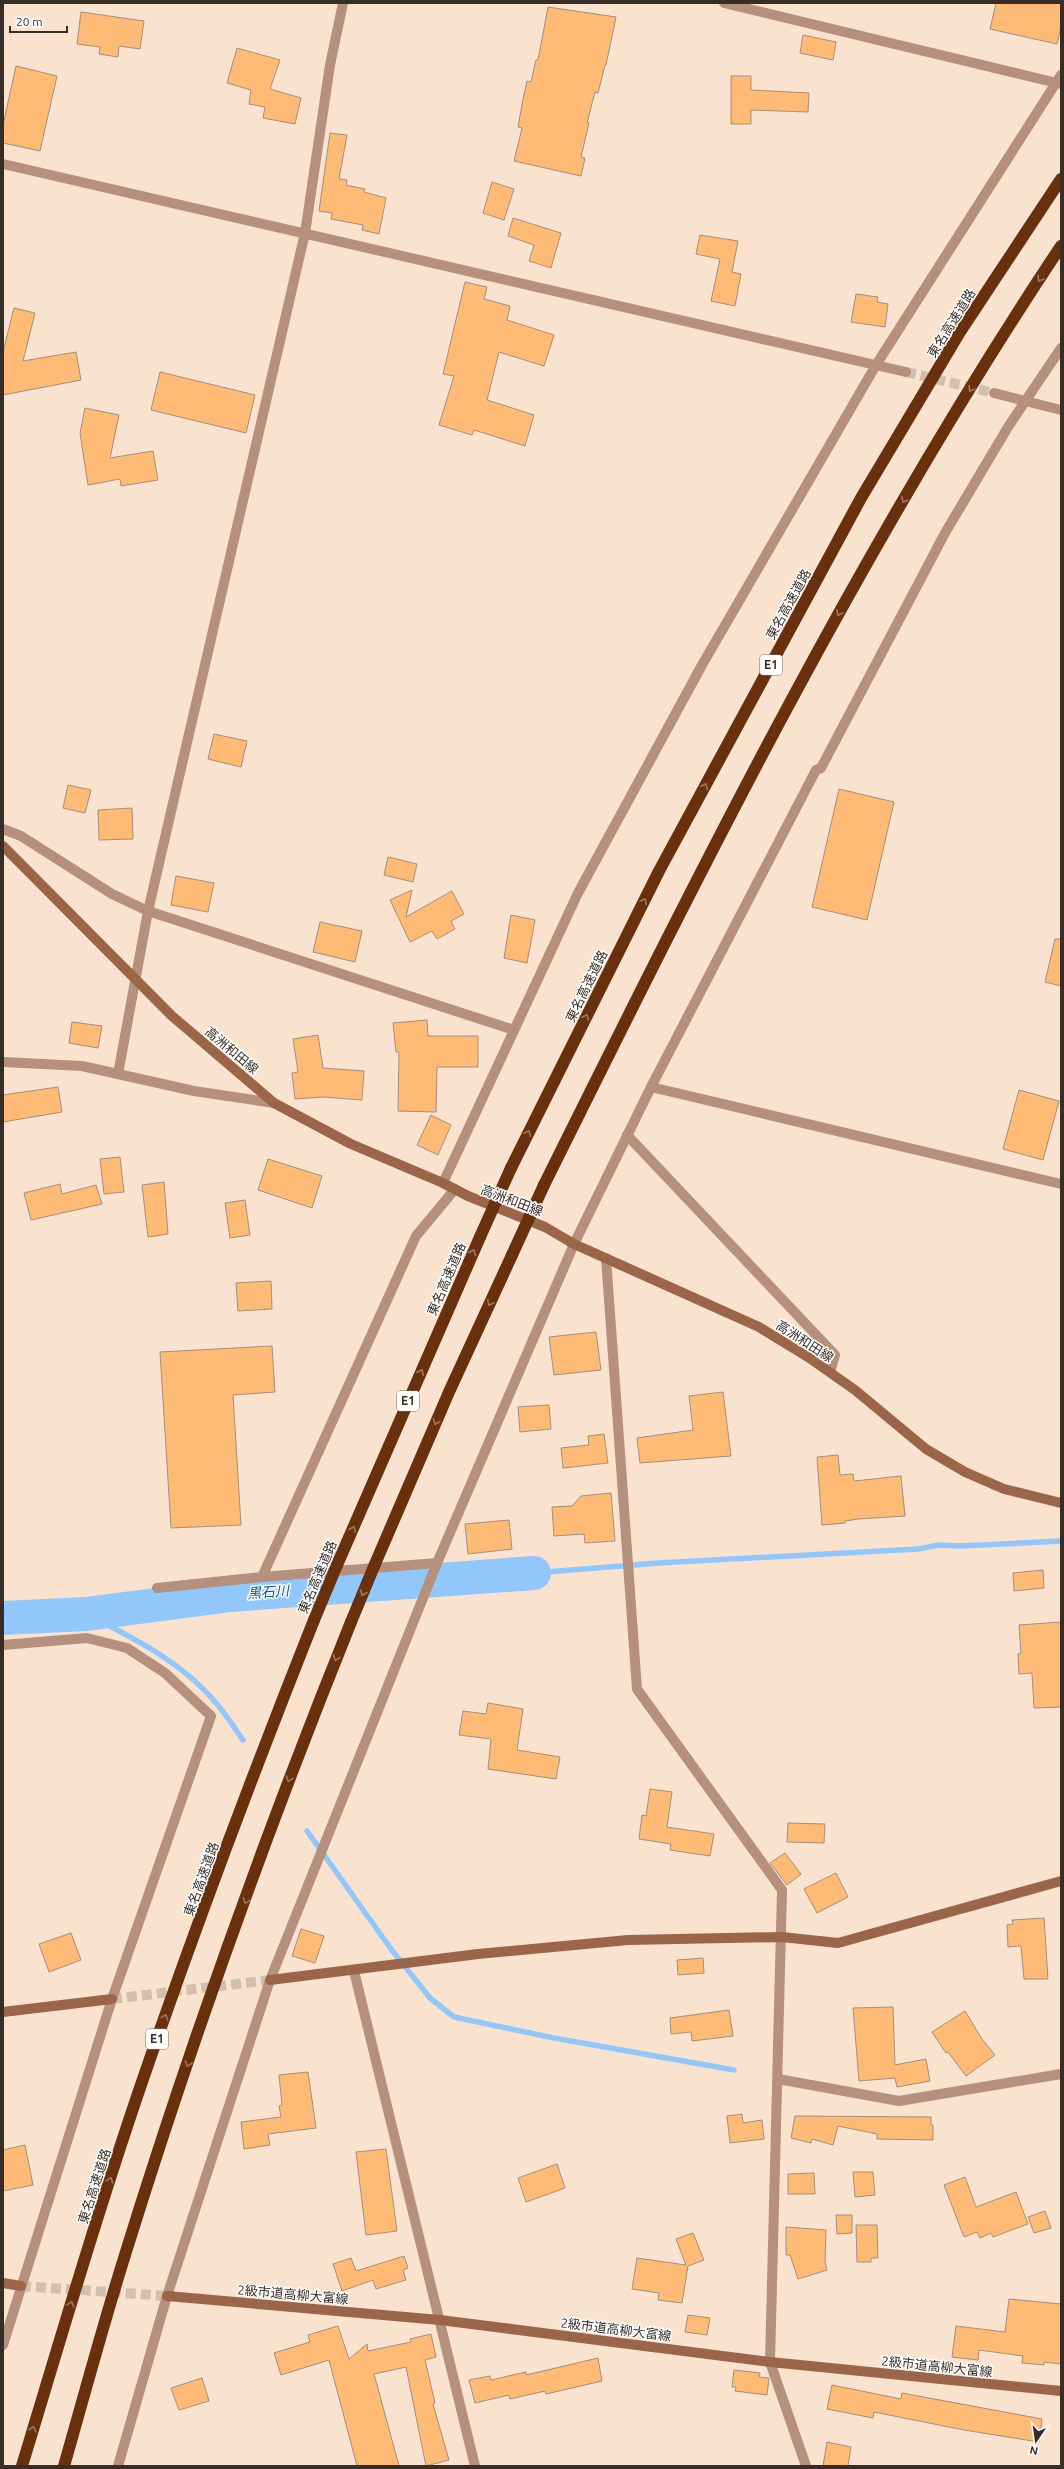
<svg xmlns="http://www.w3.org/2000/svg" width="1064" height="2469" font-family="Ubuntu,'Noto Sans JP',sans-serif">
  <rect width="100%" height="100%" fill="#f9e3cf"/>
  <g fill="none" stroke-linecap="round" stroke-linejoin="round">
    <!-- stream -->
    <g stroke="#92c7fc" stroke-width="5.5">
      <polyline points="534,1573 658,1563 918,1549 939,1545 960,1546 1061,1541"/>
      <path d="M 86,1614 C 132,1637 182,1662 216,1703 C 226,1714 234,1728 243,1740"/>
      <polyline points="307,1831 391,1949 430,1998 454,2017 554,2038 734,2070"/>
    </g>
    <!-- river -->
    <polyline stroke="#92c7fc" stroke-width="34" points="3,1618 86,1614 231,1595 534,1573"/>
  </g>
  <!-- building -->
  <g fill="#ffba75" stroke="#a38f7d">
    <polygon points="996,3 1061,3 1061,27 1057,44 990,29"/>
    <polygon points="548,7 616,17 606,65 605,65 598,93 595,92 587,123 589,123 581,157 585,158 581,176 514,161 522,128 518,127 523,99 527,81 531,82 536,60 538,60"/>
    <polygon points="81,12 144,21 140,49 119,46 118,57 99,54 100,47 77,44"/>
    <polygon points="803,35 836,42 833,60 800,53"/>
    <polygon points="237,48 280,60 270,89 301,98 295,124 263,118 265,107 249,104 251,90 227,83"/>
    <polygon points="16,66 57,76 40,151 3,143 3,125"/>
    <polygon points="731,76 751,76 751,90 809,93 808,112 751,110 751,124 731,124"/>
    <polygon points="330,133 347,135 339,179 347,180 346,185 365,189 364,192 386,198 379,234 362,230 363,225 331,219 332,213 319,211"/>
    <polygon points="492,182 514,189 504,220 483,213"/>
    <polygon points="513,218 561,233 551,268 529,261 534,245 508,236"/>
    <polygon points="700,235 738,241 732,272 741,274 735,306 711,301 720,259 696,254"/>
    <polygon points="465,282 487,287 484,299 510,306 507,320 554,335 544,366 499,352 487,400 534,415 525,446 474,430 472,435 439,425 454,376 443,374"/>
    <polygon points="856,294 878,297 877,302 888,304 885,327 851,322"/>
    <polygon points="14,308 35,313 23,361 76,352 81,380 3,395 3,352"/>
    <polygon points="160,372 255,395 246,433 151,410"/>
    <polygon points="85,408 119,415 110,458 153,451 158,480 121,486 120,479 88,485 80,433"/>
    <polygon points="214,734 247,741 241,767 208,759"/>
    <polygon points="68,785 91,790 85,813 63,808"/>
    <polygon points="839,789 894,802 867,920 812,907"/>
    <polygon points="132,808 133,839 99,840 98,810"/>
    <polygon points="388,857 417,864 413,882 384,875"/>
    <polygon points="176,876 214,883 208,912 171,905"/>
    <polygon points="412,890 406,917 452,891 464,914 451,921 455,929 437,939 432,931 410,942 390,900"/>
    <polygon points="511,915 535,920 527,963 504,958"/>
    <polygon points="320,922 362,931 355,962 313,952"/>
    <polygon points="1055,939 1061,939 1061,986 1045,982"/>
    <polygon points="427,1020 428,1036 478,1036 478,1067 437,1067 436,1112 398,1111 399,1052 396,1052 393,1023"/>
    <polygon points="72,1022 102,1026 98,1048 69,1043"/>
    <polygon points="318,1035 323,1068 364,1071 362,1100 323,1097 295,1099 292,1073 298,1072 293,1039"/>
    <polygon points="58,1087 62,1112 3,1122 3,1095"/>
    <polygon points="1019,1090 1059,1101 1043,1160 1003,1149"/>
    <polygon points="431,1115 451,1125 438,1155 417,1145"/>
    <polygon points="120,1157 124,1192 104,1194 100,1159"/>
    <polygon points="268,1159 322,1176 312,1208 258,1190"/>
    <polygon points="164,1182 168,1234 148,1237 142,1185"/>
    <polygon points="60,1184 62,1194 96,1185 102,1204 31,1220 24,1193"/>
    <polygon points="245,1200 250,1235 230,1238 225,1203"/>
    <polygon points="271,1281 272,1309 238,1311 236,1283"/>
    <polygon points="596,1332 601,1370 554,1375 549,1337"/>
    <polygon points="272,1346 275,1392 233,1395 241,1525 171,1528 160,1352"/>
    <polygon points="723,1392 731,1456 640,1463 637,1438 693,1430 689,1396"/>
    <polygon points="549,1405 551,1429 520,1432 518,1407"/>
    <polygon points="604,1434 608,1463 563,1468 561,1448 589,1445 588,1436"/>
    <polygon points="838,1455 840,1475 853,1474 854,1481 901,1476 905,1516 858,1519 845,1521 845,1523 822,1525 817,1457"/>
    <polygon points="611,1493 615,1541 585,1543 584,1534 554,1536 552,1507 572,1506 581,1496"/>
    <polygon points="509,1520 512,1549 468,1554 465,1524"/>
    <polygon points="1043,1570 1044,1588 1014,1591 1013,1573"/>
    <polygon points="1061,1622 1061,1707 1034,1708 1032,1673 1019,1674 1018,1654 1021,1653 1019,1625"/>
    <polygon points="488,1703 523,1709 517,1750 560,1757 556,1779 488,1769 491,1739 459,1735 463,1711 486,1714"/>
    <polygon points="650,1789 672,1792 667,1827 714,1834 710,1856 670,1850 671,1844 639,1839 642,1815 646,1816"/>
    <polygon points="788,1823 825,1824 824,1843 787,1842"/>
    <polygon points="785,1853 801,1874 787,1885 770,1863"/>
    <polygon points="836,1873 848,1897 817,1913 804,1889"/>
    <polygon points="1044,1918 1048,1979 1024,1979 1021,1946 1008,1947 1007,1925 1013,1924 1012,1920"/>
    <polygon points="301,1929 324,1936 315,1963 292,1956"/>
    <polygon points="71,1933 81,1960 49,1972 39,1944"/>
    <polygon points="703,1958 704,1973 678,1975 677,1960"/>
    <polygon points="893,2007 895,2065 926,2059 930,2081 897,2087 895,2078 859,2081 853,2008"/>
    <polygon points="729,2010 733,2036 692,2041 691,2032 671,2034 670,2018"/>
    <polygon points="965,2011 982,2039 995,2055 966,2076 948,2052 946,2053 932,2032"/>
    <polygon points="308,2072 316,2128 268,2134 270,2145 244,2149 241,2122 281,2117 279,2106 282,2105 279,2075"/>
    <polygon points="742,2114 743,2123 762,2120 764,2139 730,2143 727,2116"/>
    <polygon points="795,2116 931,2117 931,2125 933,2125 933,2140 877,2139 877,2134 838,2126 833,2145 812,2139 811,2143 791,2138"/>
    <polygon points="25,2145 33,2185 3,2191 3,2150"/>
    <polygon points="386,2149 397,2231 366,2235 356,2152"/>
    <polygon points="557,2164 565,2188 526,2202 518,2178"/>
    <polygon points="853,2172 873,2172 875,2195 855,2197"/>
    <polygon points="814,2173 815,2194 788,2194 788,2174"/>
    <polygon points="965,2177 976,2207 1016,2192 1028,2224 993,2237 991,2233 980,2238 977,2232 964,2237 944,2185"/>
    <polygon points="1045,2211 1051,2228 1034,2233 1028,2217"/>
    <polygon points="836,2215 852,2215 852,2233 837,2234"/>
    <polygon points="856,2225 877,2225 878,2258 871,2258 871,2262 857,2262"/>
    <polygon points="786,2227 826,2230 825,2262 827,2270 798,2279 790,2255 786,2255"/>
    <polygon points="693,2233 704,2260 688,2266 682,2303 658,2300 659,2293 632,2289 637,2258 686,2265 676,2239"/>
    <polygon points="404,2256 408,2268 403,2270 406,2280 376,2289 373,2280 342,2291 333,2264 351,2258 356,2271"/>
    <polygon points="1009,2299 1061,2304 1061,2364 1044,2362 1044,2365 1022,2363 1023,2356 979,2350 978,2360 952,2357 956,2326 1005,2332"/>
    <polygon points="688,2315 710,2318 707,2335 685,2332"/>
    <polygon points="338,2326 349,2359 367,2344 368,2351 411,2342 410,2339 431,2334 436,2357 425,2360 435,2403 433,2404 449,2460 426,2466 406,2367 374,2374 399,2466 357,2466 329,2360 281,2375 274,2353 310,2342 308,2335"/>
    <polygon points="598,2358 602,2381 546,2394 545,2391 510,2399 509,2395 475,2403 469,2380 490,2376 491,2380 526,2372 526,2375"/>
    <polygon points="734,2370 760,2373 759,2377 769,2378 767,2395 735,2391 736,2387 732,2387"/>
    <polygon points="202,2378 209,2401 179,2410 171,2388"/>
    <polygon points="832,2385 901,2399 902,2393 1042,2419 1039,2442 964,2430 874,2412 873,2418 827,2409"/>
    <polygon points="827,2442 851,2447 848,2466 823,2466"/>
  </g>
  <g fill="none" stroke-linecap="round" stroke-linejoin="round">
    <!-- street-tunnel -->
    <polyline stroke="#d2bfad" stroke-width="10" stroke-dasharray="10 5" stroke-linecap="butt" points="906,372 994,393"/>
    <!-- secondary-tunnel -->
    <g stroke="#d2bfad" stroke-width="10" stroke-dasharray="10 5" stroke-linecap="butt">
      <polyline points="112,1999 270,1980"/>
      <polyline points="21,2286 167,2296"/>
    </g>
    <!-- street -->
    <g stroke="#b5907d" stroke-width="10">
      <polyline points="724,3 1061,84"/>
      <polyline points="3,164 906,372"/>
      <polyline points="994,393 1061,410"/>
      <polyline points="3,829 21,836 112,894 148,911 514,1030"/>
      <polyline points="3,1062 82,1066 194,1091 274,1103"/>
      <polyline points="118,1074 148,911 305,233 330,65 343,3"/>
      <polyline points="651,1087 1061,1184"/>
      <polyline points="627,1135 835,1355 830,1372"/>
      <polyline points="443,1183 578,893 702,665 876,365 1061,75"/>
      <polyline points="606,1258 637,1689 782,1890 770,2362 806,2466"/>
      <polyline points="262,1577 416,1236 455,1189"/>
      <polyline points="157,1588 262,1577 437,1563"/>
      <polyline points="3,1645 87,1638 127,1648 165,1673 211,1716 112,1999 3,2345"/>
      <polyline points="354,1971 475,2466"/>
      <polyline points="778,2079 899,2101 1061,2074"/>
      <polyline points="118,2466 167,2296 270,1980 437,1563 574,1244 651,1087 816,770 821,768 945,533 1008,427 1061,348"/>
    </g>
    <!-- secondary -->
    <g stroke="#9a6549" stroke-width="10">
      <polyline points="3,846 172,1016 274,1103 351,1144 443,1183 468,1196 545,1227 574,1244 759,1327 808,1357 855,1390 926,1449 965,1472 1004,1489 1061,1503"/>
      <polyline points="270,1980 478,1954 628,1940 782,1937 838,1943 1061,1881"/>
      <polyline points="3,2012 112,1999"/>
      <polyline points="3,2283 21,2286"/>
      <polyline points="167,2296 440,2320 770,2362 1061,2391"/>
    </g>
    <!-- highway -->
    <g stroke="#69300d" stroke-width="12">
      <polyline points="511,1168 659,871 861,498 960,332 1061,179"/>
      <path d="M 544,1185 C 703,865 862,544 1061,246"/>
      <polyline points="375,1564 449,1392 512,1255"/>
      <polyline points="337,1565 480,1237"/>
      <path d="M 22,2466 C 61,2337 99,2207 143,2079 C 196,1925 254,1771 314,1620"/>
      <path d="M 64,2466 C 84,2396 103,2325 125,2255 C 191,2042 268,1828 351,1622"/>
    </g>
    <!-- highway-bridge -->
    <g stroke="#69300d" stroke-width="12">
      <polyline points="480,1237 511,1168"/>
      <polyline points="512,1255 544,1185"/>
      <polyline points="314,1620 337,1565"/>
      <polyline points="351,1622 375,1564"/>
    </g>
  </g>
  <!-- one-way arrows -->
  <defs><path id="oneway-chevron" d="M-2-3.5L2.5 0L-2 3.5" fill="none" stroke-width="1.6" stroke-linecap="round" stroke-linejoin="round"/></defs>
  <g stroke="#9e7862">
    <use href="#oneway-chevron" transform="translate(1040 279) rotate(122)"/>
    <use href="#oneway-chevron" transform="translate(971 389) rotate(122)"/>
    <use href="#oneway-chevron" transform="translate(904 500) rotate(120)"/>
    <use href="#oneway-chevron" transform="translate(839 613) rotate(120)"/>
    <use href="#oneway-chevron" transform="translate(705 786) rotate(-62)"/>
    <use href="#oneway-chevron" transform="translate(644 901) rotate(-64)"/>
    <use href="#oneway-chevron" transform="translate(586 1017) rotate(-64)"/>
    <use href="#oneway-chevron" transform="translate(528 1133) rotate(-64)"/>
    <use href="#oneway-chevron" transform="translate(473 1252) rotate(-67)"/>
    <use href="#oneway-chevron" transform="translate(490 1303) rotate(115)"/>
    <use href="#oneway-chevron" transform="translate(421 1372) rotate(-67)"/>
    <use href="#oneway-chevron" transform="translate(436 1422) rotate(113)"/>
    <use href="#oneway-chevron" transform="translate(353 1529) rotate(-67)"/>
    <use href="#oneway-chevron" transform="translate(363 1593) rotate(113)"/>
    <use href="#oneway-chevron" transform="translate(336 1658) rotate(112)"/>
    <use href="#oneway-chevron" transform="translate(289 1779) rotate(110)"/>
    <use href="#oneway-chevron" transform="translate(246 1901) rotate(110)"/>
    <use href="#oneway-chevron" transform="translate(165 2017) rotate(-70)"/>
    <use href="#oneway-chevron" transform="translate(188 2064) rotate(109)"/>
    <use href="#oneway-chevron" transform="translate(110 2180) rotate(-72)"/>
    <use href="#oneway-chevron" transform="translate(71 2304) rotate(-73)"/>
    <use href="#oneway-chevron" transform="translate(33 2429) rotate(-73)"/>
  </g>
  <g text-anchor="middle" stroke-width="3" stroke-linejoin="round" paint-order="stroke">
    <!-- shield labels -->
    <g fill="#fff" stroke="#726d67" stroke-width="1">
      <rect x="760" y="655" width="22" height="20" rx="3"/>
      <rect x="397" y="1391" width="22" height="20" rx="3"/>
      <rect x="146" y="2029" width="22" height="20" rx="3"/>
    </g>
    <g font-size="12" font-weight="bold" fill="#362e26">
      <text x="771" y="669">E1</text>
      <text x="408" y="1405">E1</text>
      <text x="157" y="2043">E1</text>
    </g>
    <!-- street labels -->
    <g font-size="13" fill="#362e26" stroke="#fff">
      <text transform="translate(951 323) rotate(-58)" y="5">東名高速道路</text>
      <text transform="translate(788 604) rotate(-61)" y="5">東名高速道路</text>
      <text transform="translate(586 986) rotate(-64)" y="5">東名高速道路</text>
      <text transform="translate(232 1050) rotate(40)" y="5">高洲和田線</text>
      <text transform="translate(512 1200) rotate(21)" y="5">高洲和田線</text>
      <text transform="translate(446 1279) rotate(-67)" y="5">東名高速道路</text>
      <text transform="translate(805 1341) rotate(33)" y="5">高洲和田線</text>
      <text transform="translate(317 1577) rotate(-67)" y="5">東名高速道路</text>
      <text transform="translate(201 1879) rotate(-70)" y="5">東名高速道路</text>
      <text transform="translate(94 2186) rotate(-72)" y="5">東名高速道路</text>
      <text transform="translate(293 2294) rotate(5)" y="5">2級市道高柳大富線</text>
      <text transform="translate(616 2329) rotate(7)" y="5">2級市道高柳大富線</text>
      <text transform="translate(937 2366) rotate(6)" y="5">2級市道高柳大富線</text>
    </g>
    <!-- water labels -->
    <g font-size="14" font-style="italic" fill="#0b5892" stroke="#fff">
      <text transform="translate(268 1592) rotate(-4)" y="5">黒石川</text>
    </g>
  </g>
  <!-- border -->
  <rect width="1064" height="2469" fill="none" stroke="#362e26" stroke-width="8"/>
  <!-- north arrow -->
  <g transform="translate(1036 2441) rotate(193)" stroke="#ffffff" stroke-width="3" paint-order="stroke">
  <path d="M0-3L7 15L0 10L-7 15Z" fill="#362e26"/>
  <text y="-6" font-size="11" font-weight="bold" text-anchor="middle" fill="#362e26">N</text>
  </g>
  <!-- scale -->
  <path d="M10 26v6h57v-6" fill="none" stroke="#362e26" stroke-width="2"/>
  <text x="16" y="26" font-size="12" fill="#362e26" stroke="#ffffff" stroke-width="3" paint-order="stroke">20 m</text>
</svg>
